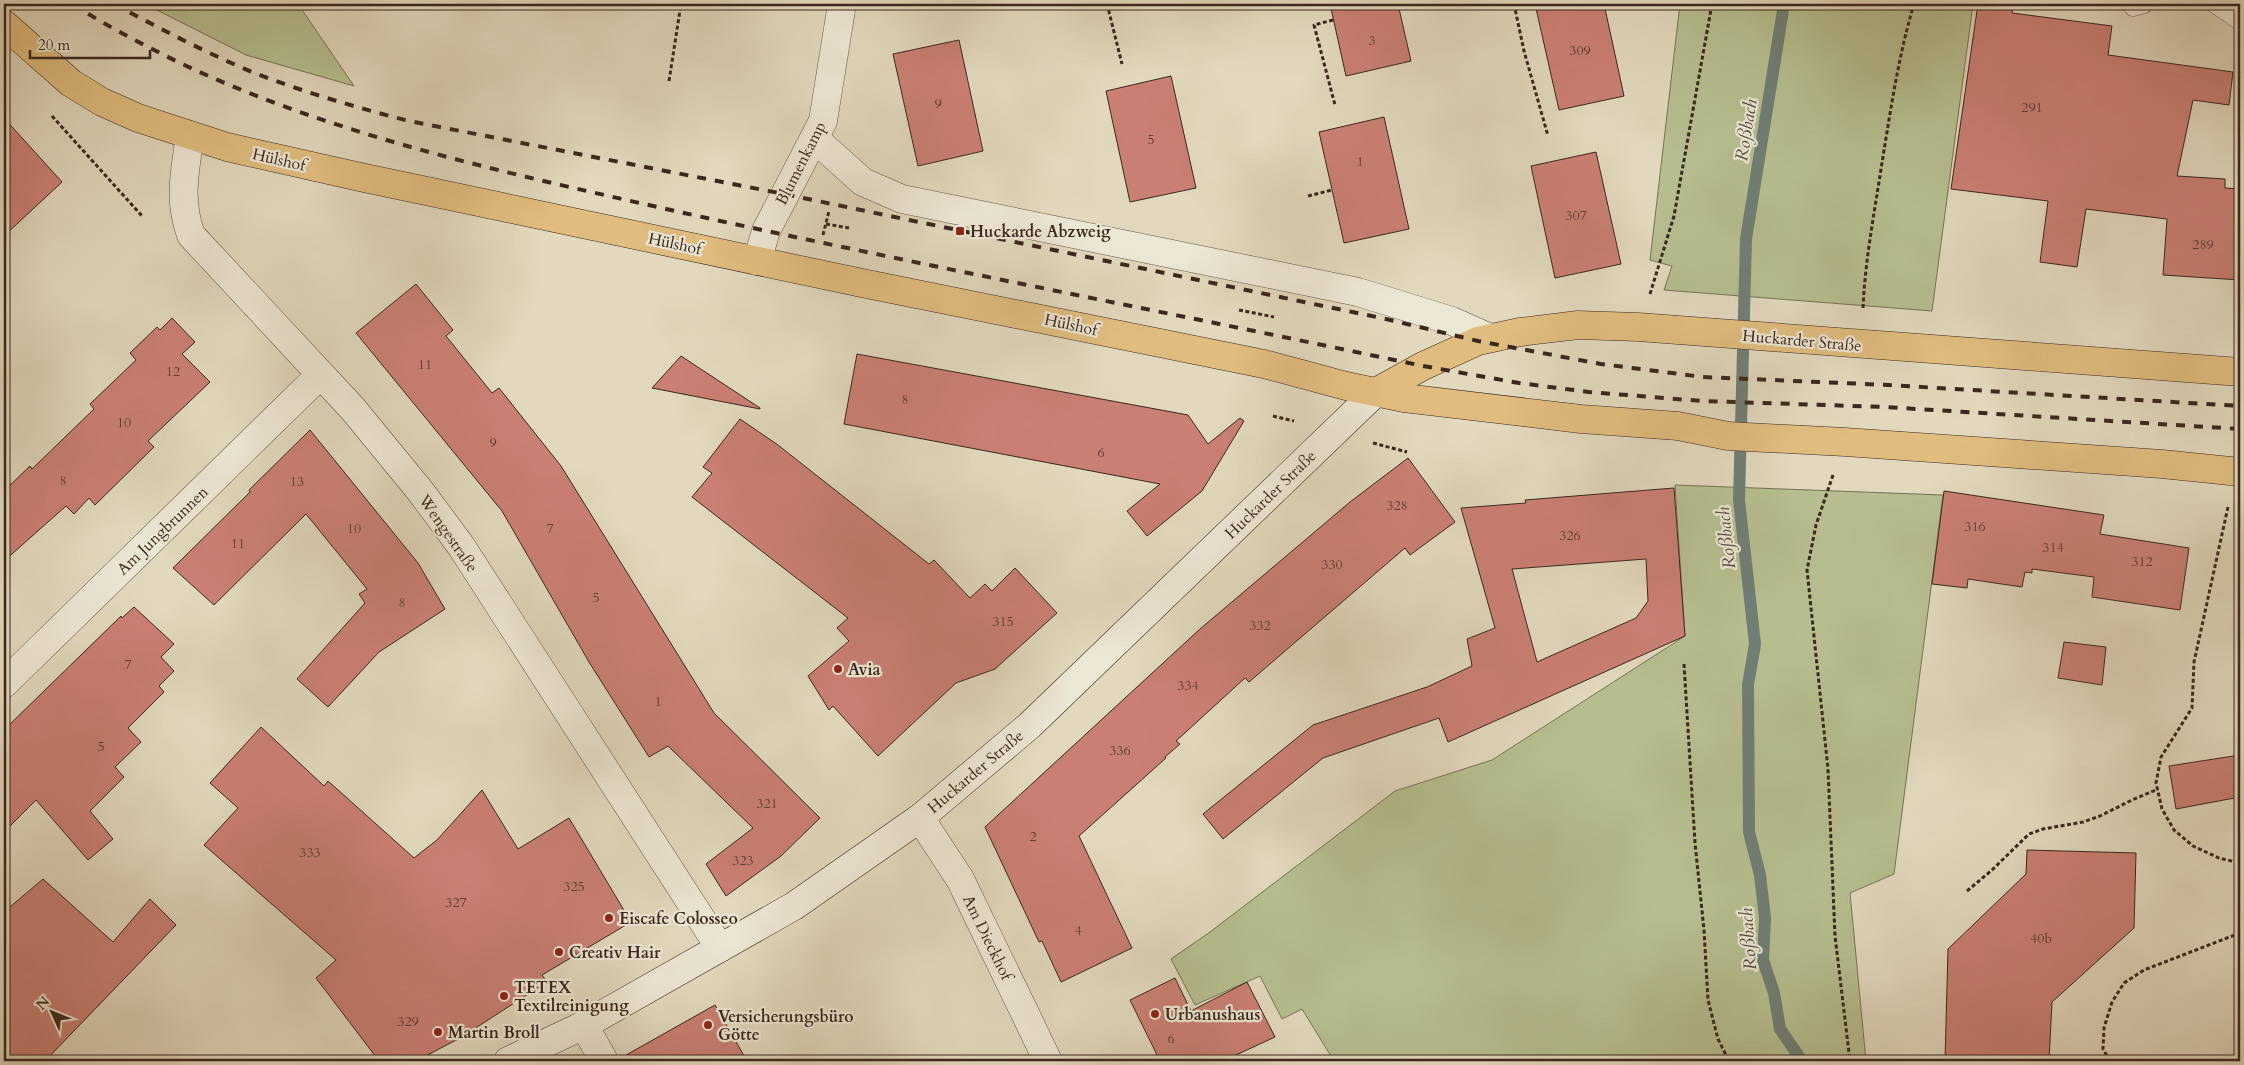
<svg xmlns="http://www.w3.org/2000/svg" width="2244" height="1065" font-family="Cardo,serif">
  <rect width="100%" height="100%" fill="#e1d8bd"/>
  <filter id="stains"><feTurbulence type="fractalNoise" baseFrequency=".004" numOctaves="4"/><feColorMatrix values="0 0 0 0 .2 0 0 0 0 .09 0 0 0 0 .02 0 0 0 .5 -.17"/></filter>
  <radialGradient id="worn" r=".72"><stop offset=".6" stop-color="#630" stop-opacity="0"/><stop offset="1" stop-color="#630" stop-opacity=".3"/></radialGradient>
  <!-- green -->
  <g fill="#b6be8f" stroke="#787256">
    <polygon points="145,4 298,4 354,86 246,55"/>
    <polygon points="1680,4 1973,4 1932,311 1664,290 1672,266 1650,260"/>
    <polygon points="1675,485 1943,495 1894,874 1850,893 1866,1061 1334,1061 1302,1009 1282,1019 1260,976 1195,1005 1171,959 1210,932 1395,791 1492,760 1685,636"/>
  </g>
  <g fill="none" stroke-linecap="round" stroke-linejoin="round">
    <!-- stream -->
    <polyline stroke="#707f76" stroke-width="12" points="1784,4 1746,239 1739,500 1755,644 1748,685 1749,832 1760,875 1765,918 1763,960 1774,993 1780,1029 1802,1061"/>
  </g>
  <!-- building -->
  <g fill="#ca7f74" stroke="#3a271d" fill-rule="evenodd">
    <polygon points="1330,4 1398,4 1411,61 1346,76"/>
    <polygon points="1535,4 1604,4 1624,96 1559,110"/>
    <polygon points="1978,4 2013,4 2012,13 2112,26 2108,55 2233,72 2229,105 2193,100 2177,176 2225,179 2225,188 2240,189 2240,280 2163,275 2167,219 2086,209 2077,267 2040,262 2048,201 1951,189"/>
    <polygon points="959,40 983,151 918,166 893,54"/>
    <polygon points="1171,76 1196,188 1130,202 1106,91"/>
    <polygon points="1384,117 1409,229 1344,243 1319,132"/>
    <polygon points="4,118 62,182 4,236"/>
    <polygon points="1596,152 1621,264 1555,278 1531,166"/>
    <polygon points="416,284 453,330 446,336 492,393 499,388 561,466 714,713 820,818 781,856 726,896 706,864 753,828 668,746 649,757 589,662 502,511 356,333"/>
    <polygon points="172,318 195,342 182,354 210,382 148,441 154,447 95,505 89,498 74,514 66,506 4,561 4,491 30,466 32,469 94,409 90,404 136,360 130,353 157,327 160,330"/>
    <polygon points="857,354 1188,415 1208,444 1240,418 1244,421 1202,491 1147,536 1127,511 1160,484 844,424"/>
    <polygon points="681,356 760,408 760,409 652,388"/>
    <polygon points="740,419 778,445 929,564 934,560 970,598 985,584 992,591 1015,568 1057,613 995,669 956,683 878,756 833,706 829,710 808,676 849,641 837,628 848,618 692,497 712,473 703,467"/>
    <polygon points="310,430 418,563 445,609 379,652 328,707 297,679 365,603 359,594 367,589 306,514 214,605 173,568 250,492 249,490"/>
    <polygon points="1408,458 1455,522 1410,555 1405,548 1249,682 1245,678 1176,741 1180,744 1165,757 1166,758 1079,836 1132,948 1061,982 1042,941 1039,942 985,827 1200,629 1350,502"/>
    <path d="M 1674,488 L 1685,636 L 1448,742 L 1439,718 L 1323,758 L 1223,839 L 1203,814 L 1313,725 L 1427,687 L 1472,666 L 1467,639 L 1495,628 L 1461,508 L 1526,503 L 1525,500 ZM 1646,559 L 1648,601 L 1636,618 L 1537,662 L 1512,569 Z"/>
    <polygon points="1944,491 2104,515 2100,534 2189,548 2180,610 2092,597 2094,577 2032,569 2032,573 2025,572 2022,587 1968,579 1967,588 1932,584"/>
    <polygon points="134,607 174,644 161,657 174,671 159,686 164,692 128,728 141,742 115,767 124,777 90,811 113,839 88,860 36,800 4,832 4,730 121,616 122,618"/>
    <polygon points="2064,642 2106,647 2102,685 2058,678"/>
    <polygon points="261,727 324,786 328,781 414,858 437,840 482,790 518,849 569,818 631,922 542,975 547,982 460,1038 416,1061 379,1061 316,978 336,960 204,845 238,808 210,783"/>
    <polygon points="2240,755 2240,797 2176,809 2169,766"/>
    <polygon points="2027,850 2136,853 2134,928 2052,1002 2049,1061 1945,1061 1948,949 2026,874"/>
    <polygon points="43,879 113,942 150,899 176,925 45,1061 4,1061 4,912"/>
    <polygon points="1175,978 1191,1011 1247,982 1275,1037 1223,1061 1160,1061 1130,1000"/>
    <polygon points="715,1005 747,1061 620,1061 619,1059"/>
  </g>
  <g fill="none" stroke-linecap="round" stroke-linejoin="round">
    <defs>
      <g id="service">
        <polyline points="2215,4 2240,21"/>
        <polyline points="2133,7 2144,4"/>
      </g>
      <g id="minor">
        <path d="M 190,135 C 185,172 178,199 191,235 L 353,409 L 421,492 L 461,546 L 720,948"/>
        <polyline points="815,139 863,182 902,199 1358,292 1452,321 1490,338"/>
        <polyline points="757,261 766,231 823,121 842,4"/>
        <polyline points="4,684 320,375"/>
        <polyline points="920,818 960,879 1048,1061"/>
        <polyline points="584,1025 604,1061"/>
      </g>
      <polyline id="secondary" points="508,1061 584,1025 794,906 920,818 1030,725 1376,392"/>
      <g id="primary">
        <polyline points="4,24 71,83 102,102 138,118 227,147 360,177 862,283 1264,364 1346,386 1404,398 1581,419 1678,426 1728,436 1845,442 2162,464 2240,472"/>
        <polyline points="1376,392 1423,366 1478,341 1520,332 1578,325 1638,327 2240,372"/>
      </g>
    </defs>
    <!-- service casing -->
    <use href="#service" stroke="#645345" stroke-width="19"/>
    <!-- minor casing -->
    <use href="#minor" stroke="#645345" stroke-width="29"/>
    <!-- secondary casing -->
    <use href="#secondary" stroke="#3a271d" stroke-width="29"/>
    <!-- primary casing -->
    <use href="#primary" stroke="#3a271d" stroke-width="29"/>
    <!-- path -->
    <g stroke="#3a271d" stroke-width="3" stroke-dasharray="4 2.5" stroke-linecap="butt">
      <polyline points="1107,4 1122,64"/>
      <polyline points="1514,4 1524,51 1548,136"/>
      <polyline points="1333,20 1314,25 1335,105"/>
      <polyline points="669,81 681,4"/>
      <polyline points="52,116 142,216"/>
      <polyline points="1308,196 1332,190"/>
      <polyline points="826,224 849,228"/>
      <polyline points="823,235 829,211"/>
      <polyline points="1650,294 1674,216 1712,4"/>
      <path d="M 1863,308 C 1865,261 1874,215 1881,169 C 1890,114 1898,57 1914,4"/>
      <polyline points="1239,310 1274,317"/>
      <polyline points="1273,416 1294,421"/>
      <polyline points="1373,443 1407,452"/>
      <polyline points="1833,475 1816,525 1807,570 1828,769 1835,936 1850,1061"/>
      <polyline points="2228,507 2194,662 2192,708 2161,757 2156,783 2162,809 2174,830 2193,846 2219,858 2240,863"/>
      <polyline points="1684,664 1695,843 1704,930 1708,1000 1718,1039 1729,1061"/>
      <polyline points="1967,891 1992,870 2029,834 2043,829 2083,822 2100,816 2132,800 2158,789"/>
      <polyline points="2110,1061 2103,1049 2104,1028 2112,1002 2124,983 2144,970 2240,933"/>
    </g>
    <!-- service -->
    <use href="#service" stroke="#ece6d4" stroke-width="18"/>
    <!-- minor -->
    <use href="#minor" stroke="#ece6d4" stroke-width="28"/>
    <!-- secondary -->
    <use href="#secondary" stroke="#ece6d4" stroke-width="28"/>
    <!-- primary -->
    <use href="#primary" stroke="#e0bc7e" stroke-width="28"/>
    <!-- rail -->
    <g stroke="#3a271d" stroke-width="4" stroke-dasharray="9 9" stroke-linecap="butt">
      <path d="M 73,4 C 106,26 142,44 178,62 C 338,138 512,174 684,213 C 929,267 1177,314 1423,366 L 1519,383 L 1589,392 L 1702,401 L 1885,407 L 2240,429"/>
      <path d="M 114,4 C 161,29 208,54 257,74 C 307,93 358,108 409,121 L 784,194 L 1386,319 L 1478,341 L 1601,364 L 1703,377 L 1888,385 L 2240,406"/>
    </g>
  </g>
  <!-- markers -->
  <g fill="#8f2418" stroke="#ece6d4" stroke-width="2">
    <rect x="955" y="226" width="10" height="10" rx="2.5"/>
    <circle cx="838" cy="669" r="5"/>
    <circle cx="609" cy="918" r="5"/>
    <circle cx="559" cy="952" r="5"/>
    <circle cx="504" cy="996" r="5"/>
    <circle cx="1155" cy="1014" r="5"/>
    <circle cx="708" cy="1025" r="5"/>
    <circle cx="438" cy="1032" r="5"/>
  </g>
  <g text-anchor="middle" stroke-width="4.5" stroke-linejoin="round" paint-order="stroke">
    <!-- number labels -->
    <g font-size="14" fill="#5e3d33">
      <text x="1372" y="45">3</text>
      <text x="1580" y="55">309</text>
      <text x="938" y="108">9</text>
      <text x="2032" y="112">291</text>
      <text x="1151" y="144">5</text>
      <text x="1360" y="166">1</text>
      <text x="1576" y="220">307</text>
      <text x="2203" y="249">289</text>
      <text x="425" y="369">11</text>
      <text x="173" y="376">12</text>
      <text x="905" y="404">8</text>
      <text x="124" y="427">10</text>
      <text x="493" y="447">9</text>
      <text x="1101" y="457">6</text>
      <text x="63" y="485">8</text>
      <text x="297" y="486">13</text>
      <text x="1397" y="510">328</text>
      <text x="1975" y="531">316</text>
      <text x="354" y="533">10</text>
      <text x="550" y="533">7</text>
      <text x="1570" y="540">326</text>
      <text x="238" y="548">11</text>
      <text x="2053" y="552">314</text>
      <text x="2142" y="566">312</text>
      <text x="1332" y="569">330</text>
      <text x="596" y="602">5</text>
      <text x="402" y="607">8</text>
      <text x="1003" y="626">315</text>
      <text x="1260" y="630">332</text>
      <text x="128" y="669">7</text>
      <text x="1188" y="690">334</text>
      <text x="658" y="706">1</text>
      <text x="101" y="751">5</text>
      <text x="1120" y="755">336</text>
      <text x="767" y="808">321</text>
      <text x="1033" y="841">2</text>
      <text x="310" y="857">333</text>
      <text x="743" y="865">323</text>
      <text x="574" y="891">325</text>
      <text x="456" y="907">327</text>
      <text x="1078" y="935">4</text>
      <text x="2041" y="943">40b</text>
      <text x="408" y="1026">329</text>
      <text x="1171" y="1043">6</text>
    </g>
    <!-- street labels -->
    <g font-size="16" fill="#3a271d" stroke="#ece6d4">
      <text transform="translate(279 159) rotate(13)" y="6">Hülshof</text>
      <text transform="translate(800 163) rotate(-63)" y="6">Blumenkamp</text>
      <text transform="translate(675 243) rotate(12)" y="6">Hülshof</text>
      <text transform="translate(1071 324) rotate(12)" y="6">Hülshof</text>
      <text transform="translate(1802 340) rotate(5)" y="6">Huckarder Straße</text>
      <text transform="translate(1270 494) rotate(-44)" y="6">Huckarder Straße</text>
      <text transform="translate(162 530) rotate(-44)" y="6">Am Jungbrunnen</text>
      <text transform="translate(449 533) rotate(55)" y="6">Wengestraße</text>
      <text transform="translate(975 771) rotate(-40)" y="6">Huckarder Straße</text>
      <text transform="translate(988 937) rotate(64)" y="6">Am Dieckhof</text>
    </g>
    <!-- poi labels -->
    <g font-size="16" font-weight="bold" fill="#3a271d" stroke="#ece6d4" text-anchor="start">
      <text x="970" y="237">Huckarde Abzweig</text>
      <text x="848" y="675">Avia</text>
      <text x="619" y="924">Eiscafe Colosseo</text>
      <text x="569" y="958">Creativ Hair</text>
      <text x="514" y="993">TETEX<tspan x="514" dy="18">Textilreinigung</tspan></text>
      <text x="1165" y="1020">Urbanushaus</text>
      <text x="718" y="1022">Versicherungsbüro<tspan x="718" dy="18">Götte</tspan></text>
      <text x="448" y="1038">Martin Broll</text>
    </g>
    <!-- water labels -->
    <g font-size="18" font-style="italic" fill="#504c42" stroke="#ece6d4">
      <text transform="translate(1746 130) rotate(-81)" y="6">Roßbach</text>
      <text transform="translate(1726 538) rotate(-96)" y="6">Roßbach</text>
      <text transform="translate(1748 939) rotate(-94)" y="6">Roßbach</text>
    </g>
  </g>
  <!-- margin -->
  <rect width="2244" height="1065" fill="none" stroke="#e1d8bd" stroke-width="20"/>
  <rect x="5" y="5" width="2234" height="1055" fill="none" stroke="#3a271d" stroke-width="2.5"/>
  <rect x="10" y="10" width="2224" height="1045" fill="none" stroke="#3a271d"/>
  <!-- north arrow -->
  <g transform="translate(52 1012) rotate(314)" stroke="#ece6d4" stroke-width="4" paint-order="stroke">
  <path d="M0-4L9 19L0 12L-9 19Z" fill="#3a271d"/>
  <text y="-8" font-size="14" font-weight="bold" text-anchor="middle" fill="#3a271d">N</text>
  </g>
  <!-- scale -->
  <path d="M30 50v8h120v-8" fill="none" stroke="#3a271d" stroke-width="2.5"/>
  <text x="38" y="50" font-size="15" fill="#3a271d" stroke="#ece6d4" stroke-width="4" paint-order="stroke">20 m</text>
  <rect width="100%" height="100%" filter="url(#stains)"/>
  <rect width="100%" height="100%" fill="url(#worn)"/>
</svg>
